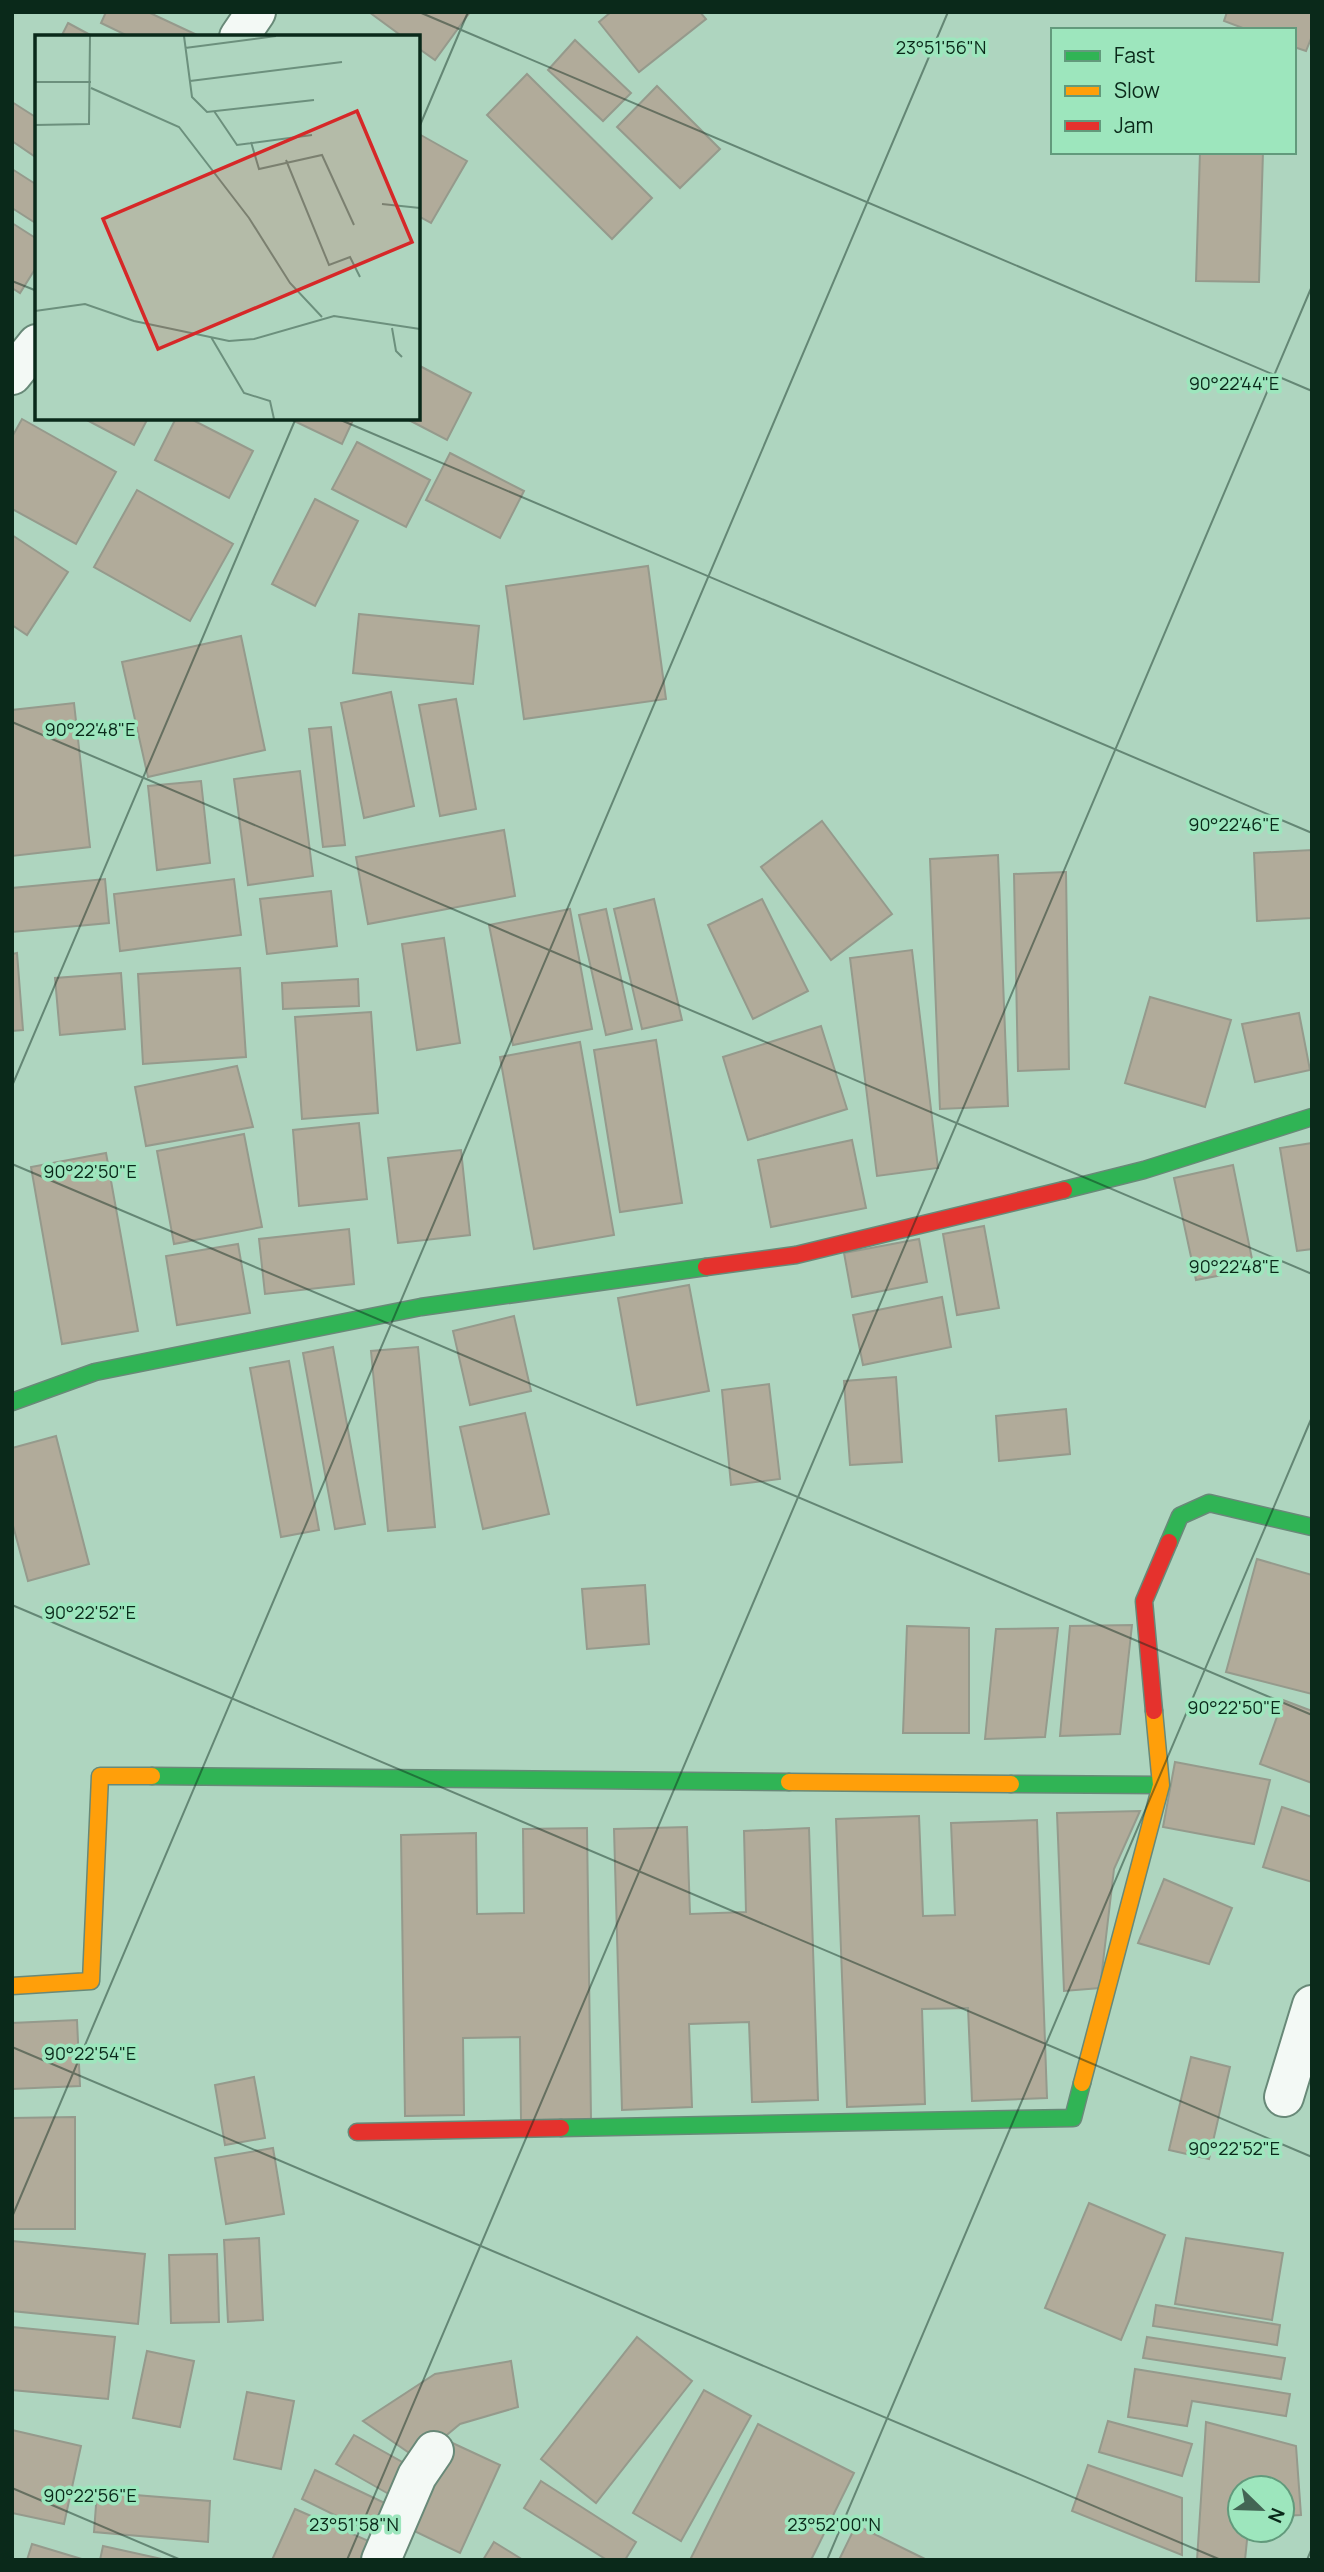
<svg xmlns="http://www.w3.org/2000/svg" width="1324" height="2572" font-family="Manrope,sans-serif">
  <rect width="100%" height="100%" fill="#aed5bf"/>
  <!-- building -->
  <g fill="#b1ab9a" stroke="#959a8c" stroke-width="2">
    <polygon points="106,12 148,12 197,35 130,37 101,23"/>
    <polygon points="369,12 470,12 435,60 418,48 418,37 403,37"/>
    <polygon points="611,12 700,12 706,19 639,72 599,22"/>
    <polygon points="1227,12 1312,12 1312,36 1306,51 1294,47 1294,30 1248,30 1224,21"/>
    <polygon points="68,23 94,37 61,37"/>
    <polygon points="575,40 631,93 603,121 548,70"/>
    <polygon points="527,74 652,198 612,239 487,115"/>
    <polygon points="657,86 720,149 680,188 617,127"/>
    <polygon points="12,102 37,118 37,158 12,141"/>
    <polygon points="419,134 467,161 431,223 418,216"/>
    <polygon points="1200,152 1263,152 1259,282 1196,281"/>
    <polygon points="12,169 37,185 37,224 12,208"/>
    <polygon points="12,223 37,239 37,266 20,293 12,288"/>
    <polygon points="418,365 471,393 447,440 405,418 418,418"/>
    <polygon points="83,418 148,418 134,445"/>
    <polygon points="176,418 189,418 253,451 229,498 155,460"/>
    <polygon points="288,418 354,418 342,444"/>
    <polygon points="22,419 116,472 76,544 12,509 12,437"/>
    <polygon points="357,442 430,480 406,527 332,489"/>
    <polygon points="450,453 524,491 500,538 426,500"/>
    <polygon points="137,490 233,544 190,621 94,567"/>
    <polygon points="315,499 358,521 315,606 272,584"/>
    <polygon points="12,535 68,572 27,635 12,625"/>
    <polygon points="648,566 666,699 524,719 506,586"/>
    <polygon points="359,614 479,626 473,684 353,673"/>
    <polygon points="241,636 265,750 148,777 122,662"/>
    <polygon points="391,692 414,806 364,818 341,703"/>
    <polygon points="456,699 476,809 440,816 419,705"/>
    <polygon points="74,703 90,847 12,856 12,710"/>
    <polygon points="331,727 345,845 323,847 309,729"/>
    <polygon points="300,771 313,876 248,885 234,779"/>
    <polygon points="201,781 210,863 157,870 148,786"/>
    <polygon points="822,821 892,914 831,960 761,867"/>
    <polygon points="504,830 515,896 368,924 356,857"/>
    <polygon points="1312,850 1312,918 1257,921 1254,853"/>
    <polygon points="998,855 1008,1106 940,1109 930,859"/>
    <polygon points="1066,872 1069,1069 1018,1071 1014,874"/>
    <polygon points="105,879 109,923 12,932 12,888"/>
    <polygon points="234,879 241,935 120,951 114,894"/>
    <polygon points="331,891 337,946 267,954 260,899"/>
    <polygon points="654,899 682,1020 642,1029 614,909"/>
    <polygon points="762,899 808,991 753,1019 708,925"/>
    <polygon points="570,909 592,1029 513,1045 489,925"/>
    <polygon points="606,909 632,1029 606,1035 579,915"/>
    <polygon points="444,938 460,1043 417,1050 402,944"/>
    <polygon points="912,950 938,1168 877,1176 850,958"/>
    <polygon points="17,953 23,1030 12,1031 12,954"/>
    <polygon points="240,968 246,1057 143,1064 138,974"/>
    <polygon points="121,973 125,1029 60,1035 55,978"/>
    <polygon points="358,979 359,1006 283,1009 282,983"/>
    <polygon points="1150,997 1231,1020 1205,1107 1125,1083"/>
    <polygon points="371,1012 378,1113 302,1119 295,1017"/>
    <polygon points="1299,1013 1310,1070 1255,1082 1242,1024"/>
    <polygon points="821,1026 847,1109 748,1140 723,1057"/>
    <polygon points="656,1040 682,1203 620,1212 594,1050"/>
    <polygon points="580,1042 614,1235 534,1249 500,1057"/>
    <polygon points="237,1066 253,1127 146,1146 135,1087"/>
    <polygon points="359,1123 367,1199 299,1206 293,1130"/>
    <polygon points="244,1134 262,1227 174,1244 157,1151"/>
    <polygon points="852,1140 866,1208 771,1227 758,1160"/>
    <polygon points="1312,1143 1312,1249 1297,1251 1280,1148"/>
    <polygon points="461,1150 470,1235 398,1243 388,1158"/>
    <polygon points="106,1153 138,1331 62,1344 31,1167"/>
    <polygon points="1233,1165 1254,1269 1196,1280 1174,1178"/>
    <polygon points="984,1226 999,1308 957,1315 943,1234"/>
    <polygon points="349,1229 354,1284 265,1294 259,1239"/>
    <polygon points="919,1239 927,1282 852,1297 844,1253"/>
    <polygon points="238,1244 250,1313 177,1325 166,1256"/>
    <polygon points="689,1285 709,1391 637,1405 618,1298"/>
    <polygon points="942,1297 951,1347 863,1365 853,1315"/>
    <polygon points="514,1316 531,1391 470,1405 453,1331"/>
    <polygon points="333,1347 365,1524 335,1529 303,1353"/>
    <polygon points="418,1347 435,1527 388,1531 371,1351"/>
    <polygon points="289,1361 319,1530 281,1537 250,1368"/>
    <polygon points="896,1377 902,1462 850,1465 844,1381"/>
    <polygon points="769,1384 780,1479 731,1485 722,1390"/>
    <polygon points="1066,1409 1070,1454 999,1461 996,1416"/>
    <polygon points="525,1413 549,1514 483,1529 460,1427"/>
    <polygon points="56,1436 89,1564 28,1581 12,1522 12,1448"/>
    <polygon points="1257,1559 1312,1575 1312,1694 1226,1672"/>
    <polygon points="645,1585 649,1644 587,1649 582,1589"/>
    <polygon points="1132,1625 1120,1734 1060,1736 1070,1626"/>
    <polygon points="907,1626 969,1628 969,1733 903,1733"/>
    <polygon points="1058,1628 1045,1737 985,1739 996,1629"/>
    <polygon points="1283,1700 1312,1711 1312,1783 1260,1764"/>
    <polygon points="1175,1762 1270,1780 1254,1844 1163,1827"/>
    <polygon points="1282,1807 1312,1817 1312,1882 1263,1867"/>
    <polygon points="1140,1811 1114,1869 1100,1988 1064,1991 1057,1813"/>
    <polygon points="919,1816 923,1916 955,1915 951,1823 1037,1820 1047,2098 972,2101 968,2008 922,2009 925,2104 847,2107 836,1819"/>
    <polygon points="687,1827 690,1914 746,1912 744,1831 809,1828 818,2100 752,2102 749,2022 689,2024 692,2107 622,2110 614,1829"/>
    <polygon points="587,1828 591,2119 521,2120 520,2037 463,2038 464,2115 405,2116 401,1835 476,1833 477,1914 524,1913 523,1829"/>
    <polygon points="1164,1879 1232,1908 1209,1964 1138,1943"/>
    <polygon points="77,2020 80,2086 12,2089 12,2023"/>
    <polygon points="1191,2057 1230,2067 1209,2159 1169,2150"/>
    <polygon points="254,2077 265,2138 225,2145 215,2085"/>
    <polygon points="75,2117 75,2229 12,2229 12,2118"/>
    <polygon points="273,2148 284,2214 226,2224 215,2158"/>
    <polygon points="1089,2203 1165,2235 1121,2340 1045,2308"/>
    <polygon points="259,2238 263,2320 228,2322 224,2240"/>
    <polygon points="1186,2238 1283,2253 1272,2320 1175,2304"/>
    <polygon points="12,2241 145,2254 138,2324 12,2311"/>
    <polygon points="217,2254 219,2322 171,2323 169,2255"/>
    <polygon points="1156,2305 1280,2325 1277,2345 1153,2326"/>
    <polygon points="12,2327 115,2337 108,2399 12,2390"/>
    <polygon points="637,2337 692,2381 596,2503 541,2459"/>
    <polygon points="1147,2337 1285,2358 1281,2379 1143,2358"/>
    <polygon points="147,2351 194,2361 180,2427 133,2418"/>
    <polygon points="511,2361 518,2407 460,2424 418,2459 363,2421 435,2374"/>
    <polygon points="1135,2369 1290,2394 1286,2416 1192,2401 1187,2426 1128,2417"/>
    <polygon points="704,2390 751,2416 681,2541 633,2513"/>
    <polygon points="247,2392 294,2401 281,2469 234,2459"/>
    <polygon points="1108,2421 1192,2444 1182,2476 1099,2452"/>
    <polygon points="1206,2422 1296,2446 1301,2515 1282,2516 1282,2488 1240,2488 1240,2530 1248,2530 1245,2560 1197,2560"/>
    <polygon points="758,2424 854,2473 811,2560 690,2560"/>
    <polygon points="12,2430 81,2446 64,2524 12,2513"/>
    <polygon points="354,2435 411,2467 394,2497 336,2464"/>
    <polygon points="446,2440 500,2465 460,2553 406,2527"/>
    <polygon points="1088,2465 1182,2498 1182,2555 1072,2511"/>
    <polygon points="315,2470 389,2505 375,2535 302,2499"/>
    <polygon points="541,2481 636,2542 625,2560 607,2560 524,2508"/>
    <polygon points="97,2492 210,2501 208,2542 94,2532"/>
    <polygon points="295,2509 373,2543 365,2560 272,2560"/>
    <polygon points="856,2525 927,2560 839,2560"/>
    <polygon points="494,2542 523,2560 483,2560"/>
    <polygon points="32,2544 85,2560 27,2560"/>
    <polygon points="103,2546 162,2559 162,2560 100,2560"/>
  </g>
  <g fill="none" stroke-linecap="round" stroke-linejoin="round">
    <defs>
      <g id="street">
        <polyline points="239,37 256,12"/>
        <polyline points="12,375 37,344"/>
        <polyline points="1284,2097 1312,2005"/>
        <polyline points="381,2560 417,2476 434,2451"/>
      </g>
      <g id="fast">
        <polyline points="1064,1190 1144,1170 1312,1117"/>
        <polyline points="12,1402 95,1372 421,1307 706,1267"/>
        <polyline points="1169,1542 1180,1516 1209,1503 1312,1527"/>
        <polyline points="152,1776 789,1782"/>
        <polyline points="1011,1784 1161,1785"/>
        <polyline points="561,2128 1073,2118 1082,2083"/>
      </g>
      <g id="slow">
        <polyline points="789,1782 1011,1784"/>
        <polyline points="12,1986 91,1981 100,1776 152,1776"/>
        <polyline points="1082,2083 1161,1785 1154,1711"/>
      </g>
      <g id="jam">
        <polyline points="706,1267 796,1255 1064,1190"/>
        <polyline points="1154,1711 1144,1601 1169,1542"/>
        <polyline points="357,2132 561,2128"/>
      </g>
    </defs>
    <!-- street casing -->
    <use href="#street" stroke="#688978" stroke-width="42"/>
    <!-- fast casing -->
    <use href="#fast" stroke="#688978" stroke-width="19"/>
    <!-- slow casing -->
    <use href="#slow" stroke="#688978" stroke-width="19"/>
    <!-- jam casing -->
    <use href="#jam" stroke="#688978" stroke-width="19"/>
    <!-- street -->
    <use href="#street" stroke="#f3f9f5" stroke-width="38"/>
    <!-- fast -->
    <use href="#fast" stroke="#30b455" stroke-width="16"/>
    <!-- slow -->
    <use href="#slow" stroke="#ff9f0a" stroke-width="16"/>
    <!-- jam -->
    <use href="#jam" stroke="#e5322d" stroke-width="16"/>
  </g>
  <!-- ticks -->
  <path fill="none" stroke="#0a291a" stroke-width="2" stroke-opacity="0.45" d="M 419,12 L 1312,391M 418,130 L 468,12M 12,281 L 37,291M 336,418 L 1312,833M 12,722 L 1312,1274M 12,1086 L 296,418M 12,1164 L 1312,1715M 12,1605 L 1312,2157M 12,2047 L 1221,2560M 12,2217 L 948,12M 12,2488 L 181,2560M 347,2560 L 1312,286M 827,2560 L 1312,1417M 1307,2560 L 1312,2548"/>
  <!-- overview -->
  <g transform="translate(35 35)">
    <rect width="385" height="385" fill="#aed5bf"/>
    <path fill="none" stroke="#6c907d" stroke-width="2" d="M 149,1 L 157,62 L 172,77 L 279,65M 150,13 L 241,1M 155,46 L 307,27M 0,47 L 56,47M 56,53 L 144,92 L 214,183 L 255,248 L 287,282M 179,76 L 202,110 L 277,100M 0,90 L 54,89 L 55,1M 216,107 L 224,134 L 287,120 L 319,190M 251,125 L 294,230 L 315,222 L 325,242M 347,169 L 385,173M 0,276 L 50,269 L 99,286 L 194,306 L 219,304 L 299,281 L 385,294M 357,293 L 361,316 L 367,322M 176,302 L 209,358 L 235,366 L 239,384"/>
    <path fill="#d62828" fill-opacity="0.15" stroke="#d62828" stroke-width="3.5" d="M 322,76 L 377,207 L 123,314 L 68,184 Z"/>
    <rect width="385" height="385" fill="none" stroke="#0a291a" stroke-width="3.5"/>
  </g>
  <g font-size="18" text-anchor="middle" fill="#0a291a" stroke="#9de6bd" stroke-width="7" stroke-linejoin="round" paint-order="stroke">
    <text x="941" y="54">23°51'56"N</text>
    <text x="1234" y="390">90°22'44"E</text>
    <text x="90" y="736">90°22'48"E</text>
    <text x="1234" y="831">90°22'46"E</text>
    <text x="90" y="1178">90°22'50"E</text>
    <text x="1234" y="1273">90°22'48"E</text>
    <text x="90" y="1619">90°22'52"E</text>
    <text x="1234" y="1714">90°22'50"E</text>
    <text x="90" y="2060">90°22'54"E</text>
    <text x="1234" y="2155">90°22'52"E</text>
    <text x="90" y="2502">90°22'56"E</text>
    <text x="354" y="2531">23°51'58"N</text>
    <text x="834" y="2531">23°52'00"N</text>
  </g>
  <!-- border -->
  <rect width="1324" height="2572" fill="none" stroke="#0a291a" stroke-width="28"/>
  <!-- legend -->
  <rect x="1051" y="28" width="245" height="126" fill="#9de6bd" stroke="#629a7c" stroke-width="2"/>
  <rect x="1065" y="51" width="35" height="10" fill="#30b455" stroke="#629a7c" stroke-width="2"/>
  <text x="1114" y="63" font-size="21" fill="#0a291a">Fast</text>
  <rect x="1065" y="86" width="35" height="10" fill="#ff9f0a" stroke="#629a7c" stroke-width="2"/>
  <text x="1114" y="98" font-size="21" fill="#0a291a">Slow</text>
  <rect x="1065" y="121" width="35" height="10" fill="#e5322d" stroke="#629a7c" stroke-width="2"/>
  <text x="1114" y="133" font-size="21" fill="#0a291a">Jam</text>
  <!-- north arrow -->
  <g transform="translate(1261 2509) rotate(113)"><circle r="33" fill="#9de6bd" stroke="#629a7c" stroke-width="2"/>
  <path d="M0-5L12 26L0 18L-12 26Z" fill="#436554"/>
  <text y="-10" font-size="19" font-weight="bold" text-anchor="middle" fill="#0a291a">N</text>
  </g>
</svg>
